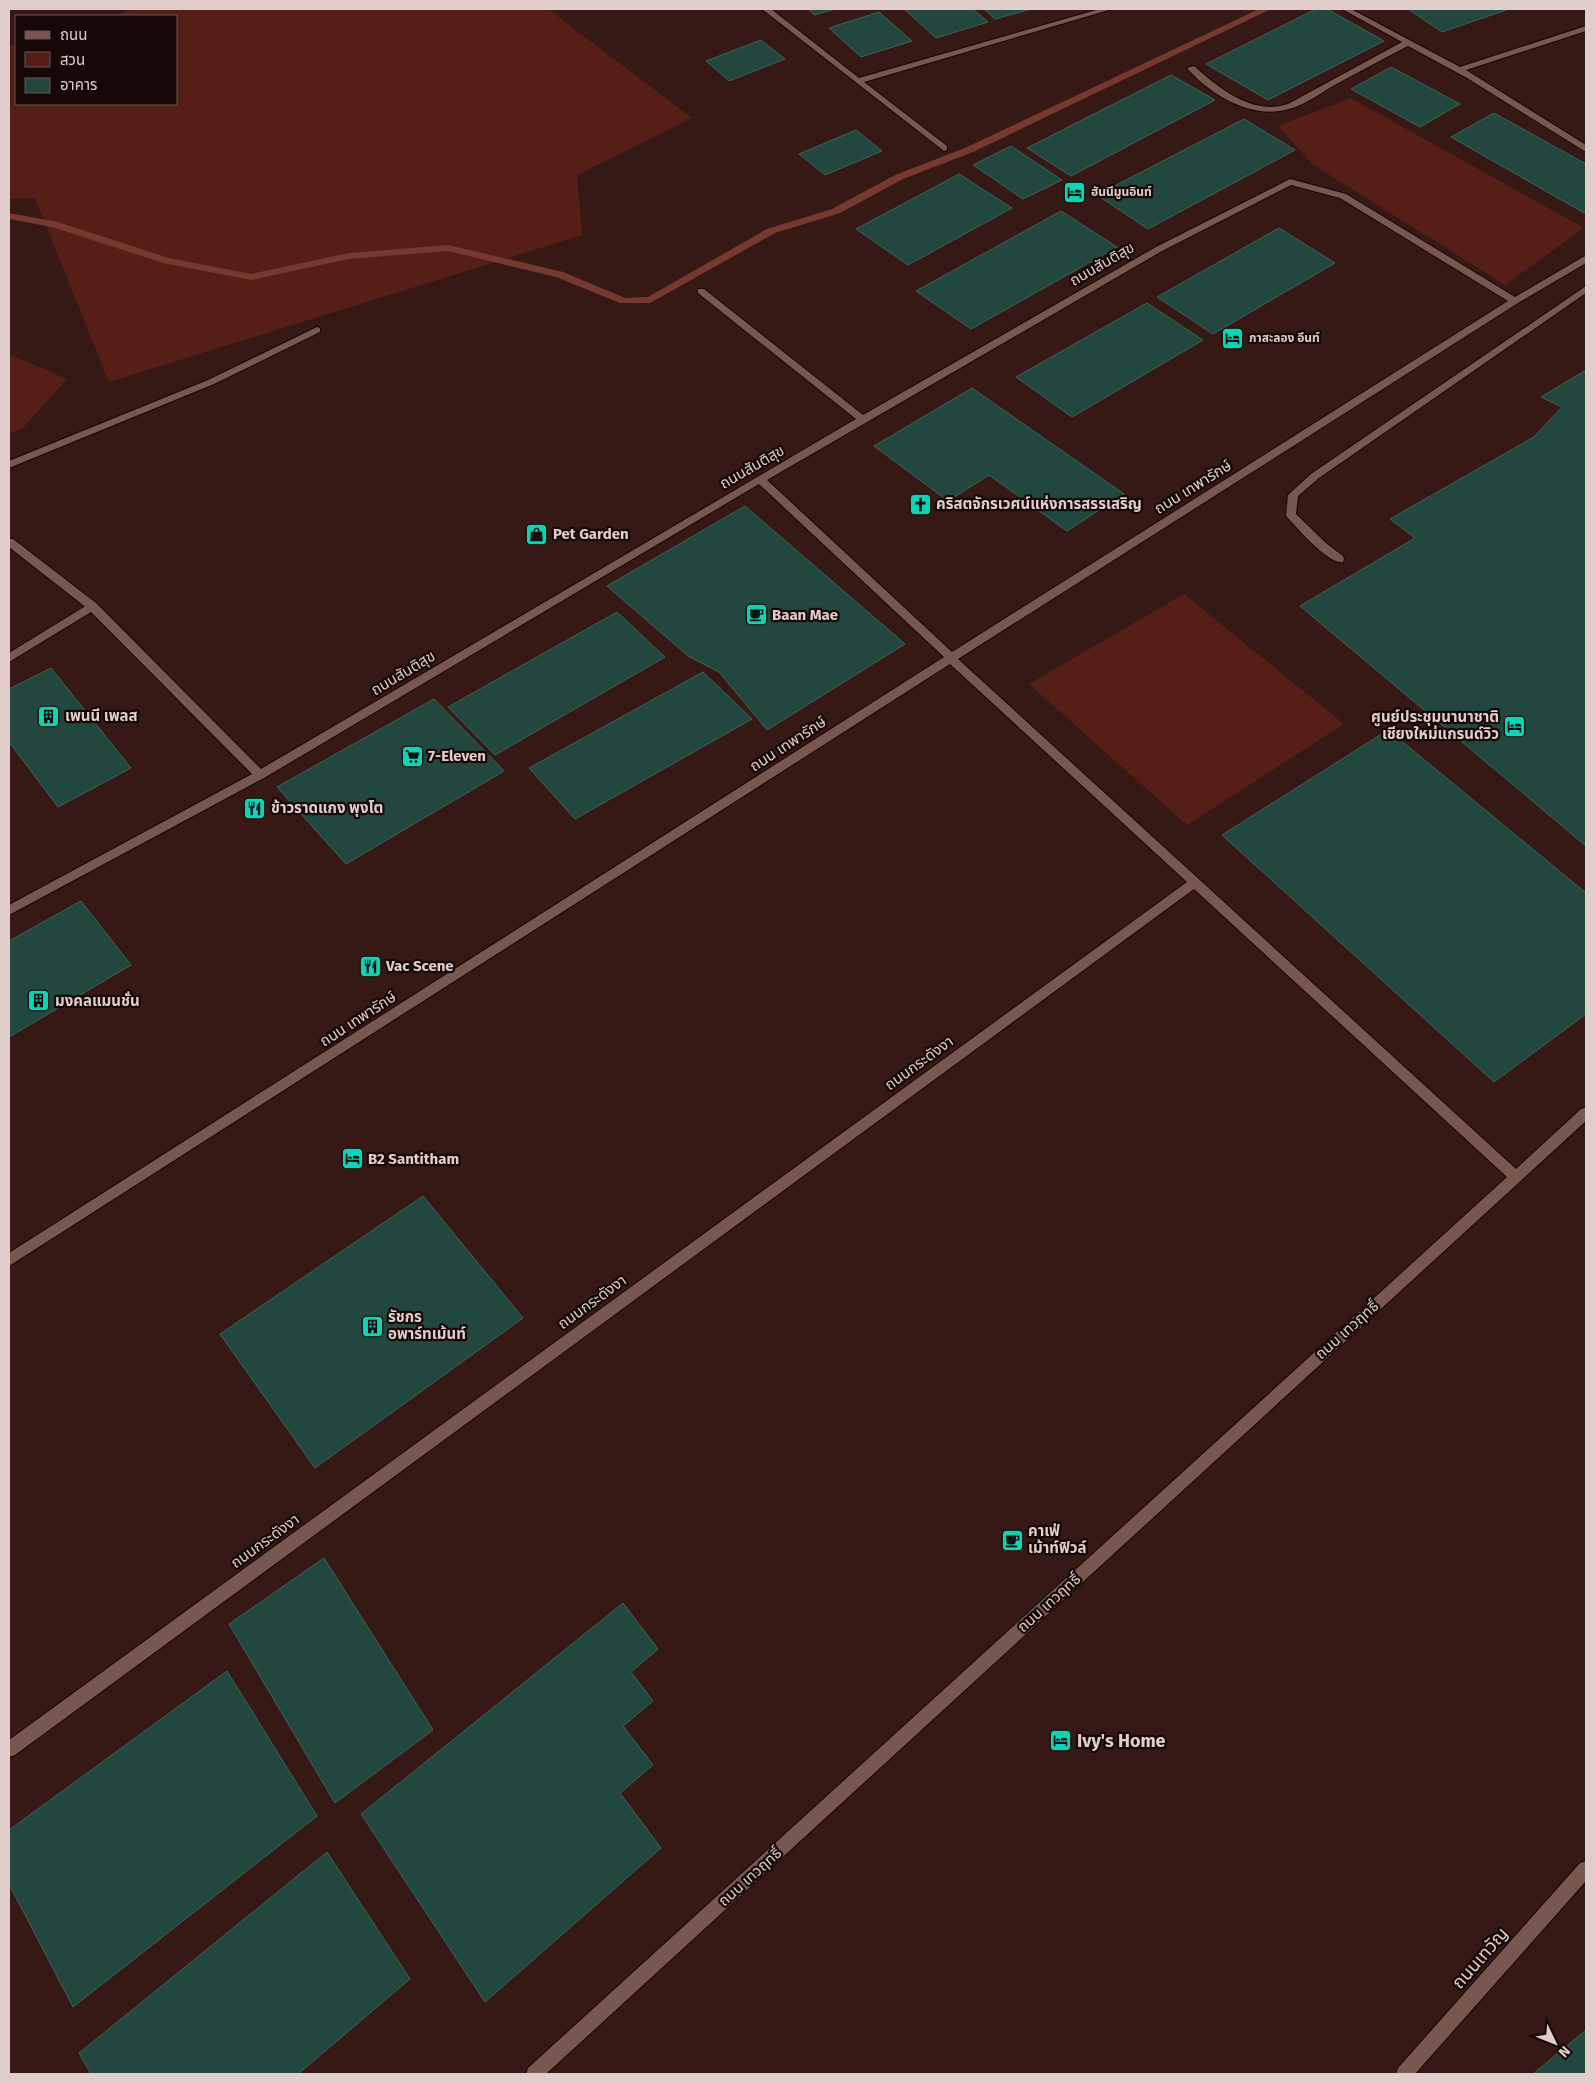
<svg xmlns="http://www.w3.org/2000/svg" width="1595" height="2083" font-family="'Fira Sans','Noto Sans Thai',sans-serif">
  <rect width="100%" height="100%" fill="#361915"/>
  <!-- green -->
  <g fill="#551e17">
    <polygon points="136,9 548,9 692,118 577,175 582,235 109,382 35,198 9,199 9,46 16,44 16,104 176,104 176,16 110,16"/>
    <polygon points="1351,98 1584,228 1505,285 1312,164 1278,126"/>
    <polygon points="9,354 67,379 23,428 9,434"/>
    <polygon points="1184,594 1344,724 1187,825 1029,684"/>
  </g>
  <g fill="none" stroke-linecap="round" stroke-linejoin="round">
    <!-- stream -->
    <polygon fill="#753930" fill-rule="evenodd" points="1259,9 1271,9 973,152 903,179 840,213 775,233 650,303 620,303 556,277 448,251 349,259 251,280 163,263 52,227 9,219 9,213 58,222 169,258 251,274 349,253 448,245 563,272 625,298 648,297 767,229 832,209 895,175 965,148"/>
  </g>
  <!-- building -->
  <g fill="#21473e" stroke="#3d635a">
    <polygon points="808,9 836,9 814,15"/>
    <polygon points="904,9 973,9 988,22 936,38"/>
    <polygon points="984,9 1031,9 995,19"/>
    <polygon points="1316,9 1327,9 1384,41 1268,100 1206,64"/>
    <polygon points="1408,9 1509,9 1442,32"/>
    <polygon points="879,12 912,41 861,57 829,28"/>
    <polygon points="761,40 785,59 729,81 706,61"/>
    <polygon points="1391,67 1460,104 1420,127 1351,89"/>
    <polygon points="1171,75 1215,100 1071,176 1027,148"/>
    <polygon points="1494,113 1586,164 1586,214 1451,137"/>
    <polygon points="1244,119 1295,150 1148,229 1097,195"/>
    <polygon points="856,130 882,151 825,175 799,154"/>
    <polygon points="1011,146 1062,180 1023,199 973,165"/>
    <polygon points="959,174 1012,208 908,265 856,229"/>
    <polygon points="1061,211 1117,247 971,329 916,291"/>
    <polygon points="1279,228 1335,263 1213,334 1157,297"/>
    <polygon points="1147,303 1203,340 1072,417 1016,377"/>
    <polygon points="1586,370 1586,846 1300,606 1415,538 1390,519 1534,437 1562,407 1541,397"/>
    <polygon points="972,388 1124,494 1067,531 989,475 948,501 874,446"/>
    <polygon points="745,506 905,644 767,730 719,672 688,656 607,586"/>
    <polygon points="617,612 665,657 495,755 448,707"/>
    <polygon points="51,668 131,768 58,807 9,742 9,689"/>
    <polygon points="703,672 752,719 575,819 529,768"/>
    <polygon points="434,699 504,771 346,864 277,787"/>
    <polygon points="1388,730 1586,893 1586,1014 1494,1082 1222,835"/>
    <polygon points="81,901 131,965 9,1037 9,941"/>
    <polygon points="423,1196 523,1318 315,1468 220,1334"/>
    <polygon points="324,1558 433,1730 335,1803 229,1624"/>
    <polygon points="623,1603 658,1649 631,1672 653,1701 623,1726 653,1765 620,1793 661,1848 485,2002 361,1814"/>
    <polygon points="227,1671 317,1816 73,2007 9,1884 9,1830"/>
    <polygon points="327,1852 410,1979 298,2074 91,2074 79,2053"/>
    <polygon points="1586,2030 1586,2074 1533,2074"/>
  </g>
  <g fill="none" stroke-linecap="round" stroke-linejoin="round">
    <defs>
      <g id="service">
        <path d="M 1342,9 L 1351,9 L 1460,67 L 1586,26 L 1586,31 L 1466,70 L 1586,145 L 1586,152 L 1467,78 L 1408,46 C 1383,59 1358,72 1333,86 C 1319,94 1305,105 1289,109 C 1252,120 1210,95 1187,68 L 1194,66 C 1219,88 1252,116 1288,104 L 1402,42 Z"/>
        <path d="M 1586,286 L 1586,293 L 1319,478 L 1298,496 L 1296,514 L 1327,544 L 1343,556 L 1344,559 L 1343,562 C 1329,565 1297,528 1287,517 L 1286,515 L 1288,495 L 1311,474 Z"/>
        <polygon points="92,602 96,603 97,606 96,609 9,662 9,653"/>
      </g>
      <g id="minor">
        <polygon points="762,9 771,9 859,78 1100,9 1112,9 864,82 947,146 947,150 944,151"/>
        <path d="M 1290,179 L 1346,194 L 1515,297 L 1583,257 L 1586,256 L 1586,263 L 1518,303 L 958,659 L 1516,1169 L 1581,1109 L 1586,1107 L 1586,1121 L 546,2074 L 526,2074 L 528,2068 L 1507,1177 L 1194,889 L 15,1755 L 9,1757 L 9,1740 L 1187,882 L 950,664 L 9,1266 L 9,1253 L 944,657 L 759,484 L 264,778 L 9,915 L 9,905 L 252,774 L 88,609 L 9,547 L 9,539 L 13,539 L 96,603 L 261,769 L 856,419 L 698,293 L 698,289 L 704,289 L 863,415 L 1156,247 ZM 1291,185 L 1340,198 L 1508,301 L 952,652 L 767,480 L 1162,251 Z"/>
        <polygon points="317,327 320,328 320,332 214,384 9,468 9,461 208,380"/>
        <polygon points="1586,1861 1586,1881 1415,2074 1396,2074 1398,2068 1580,1863"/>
      </g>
    </defs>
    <!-- service casing -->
    <use href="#service" stroke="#1c0402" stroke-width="2"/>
    <!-- minor casing -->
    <use href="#minor" stroke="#1c0402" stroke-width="2"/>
    <!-- service -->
    <use href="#service" fill="#785751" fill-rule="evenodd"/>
    <!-- minor -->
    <use href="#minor" fill="#785751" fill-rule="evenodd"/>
  </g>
  <!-- icons -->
  <defs>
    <symbol id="hotel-square" viewBox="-11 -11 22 22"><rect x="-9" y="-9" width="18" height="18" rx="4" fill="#0cd5b5" stroke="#150807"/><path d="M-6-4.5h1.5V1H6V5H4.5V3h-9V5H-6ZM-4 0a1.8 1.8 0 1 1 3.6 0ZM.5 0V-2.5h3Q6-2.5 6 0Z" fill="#111"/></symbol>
    <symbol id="church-square" viewBox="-11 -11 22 22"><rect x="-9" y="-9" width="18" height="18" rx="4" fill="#0cd5b5" stroke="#150807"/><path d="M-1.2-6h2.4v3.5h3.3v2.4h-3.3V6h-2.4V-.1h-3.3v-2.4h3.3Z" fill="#111"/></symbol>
    <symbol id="shop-square" viewBox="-11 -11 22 22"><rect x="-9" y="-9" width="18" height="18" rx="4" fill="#0cd5b5" stroke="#150807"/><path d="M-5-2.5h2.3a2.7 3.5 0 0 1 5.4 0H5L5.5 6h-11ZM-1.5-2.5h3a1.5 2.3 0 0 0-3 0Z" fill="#111"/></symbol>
    <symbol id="cafe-square" viewBox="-11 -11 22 22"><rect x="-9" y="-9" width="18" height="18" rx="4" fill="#0cd5b5" stroke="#150807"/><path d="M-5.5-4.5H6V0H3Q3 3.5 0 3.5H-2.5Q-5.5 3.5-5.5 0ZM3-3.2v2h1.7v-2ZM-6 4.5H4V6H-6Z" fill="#111"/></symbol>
    <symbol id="building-square" viewBox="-11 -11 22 22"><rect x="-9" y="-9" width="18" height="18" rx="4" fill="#0cd5b5" stroke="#150807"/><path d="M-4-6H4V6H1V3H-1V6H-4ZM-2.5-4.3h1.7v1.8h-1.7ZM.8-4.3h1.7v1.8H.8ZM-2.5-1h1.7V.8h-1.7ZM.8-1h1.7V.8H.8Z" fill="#111"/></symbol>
    <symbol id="supermarket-square" viewBox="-11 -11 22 22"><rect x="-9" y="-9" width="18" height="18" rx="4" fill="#0cd5b5" stroke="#150807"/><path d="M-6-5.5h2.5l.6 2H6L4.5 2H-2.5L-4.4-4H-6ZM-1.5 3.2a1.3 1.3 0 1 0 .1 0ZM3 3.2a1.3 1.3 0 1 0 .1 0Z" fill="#111"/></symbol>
    <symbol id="restaurant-square" viewBox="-11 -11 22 22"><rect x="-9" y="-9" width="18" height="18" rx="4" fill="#0cd5b5" stroke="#150807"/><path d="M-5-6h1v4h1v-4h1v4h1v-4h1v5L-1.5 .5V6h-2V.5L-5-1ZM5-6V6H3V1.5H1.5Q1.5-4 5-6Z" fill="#111"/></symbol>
  </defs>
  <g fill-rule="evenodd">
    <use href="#hotel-square" x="1062" y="180" width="25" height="25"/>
    <use href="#hotel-square" x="1220" y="326" width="25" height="25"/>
    <use href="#church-square" x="908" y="492" width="25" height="25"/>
    <use href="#shop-square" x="524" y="522" width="25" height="25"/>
    <use href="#cafe-square" x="744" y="602" width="25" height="25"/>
    <use href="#building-square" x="36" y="704" width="25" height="25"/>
    <use href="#hotel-square" x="1502" y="714" width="25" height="25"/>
    <use href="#supermarket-square" x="400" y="744" width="25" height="25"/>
    <use href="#restaurant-square" x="242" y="796" width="25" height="25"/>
    <use href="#restaurant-square" x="358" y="954" width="25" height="25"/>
    <use href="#building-square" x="26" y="988" width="25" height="25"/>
    <use href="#hotel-square" x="340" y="1146" width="25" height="25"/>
    <use href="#building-square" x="360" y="1314" width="25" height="25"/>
    <use href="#cafe-square" x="1000" y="1528" width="25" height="25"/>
    <use href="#hotel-square" x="1048" y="1728" width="25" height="25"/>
  </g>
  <g text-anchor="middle" stroke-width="4.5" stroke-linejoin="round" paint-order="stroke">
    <!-- far-poi labels -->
    <g font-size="12" font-weight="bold" fill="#e1cdc9" stroke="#150807" text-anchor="start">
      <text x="1091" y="196">ฮันนีมูนอินท์</text>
      <text x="1249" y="342">กาสะลอง อีนท์</text>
    </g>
    <!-- street labels -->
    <g font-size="15" fill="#e1cdc9" stroke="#150807">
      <text transform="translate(1102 264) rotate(-30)" y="5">ถนนสันติสุข</text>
      <text transform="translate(752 467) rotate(-30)" y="5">ถนนสันติสุข</text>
      <text transform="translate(1193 487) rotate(-32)" y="5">ถนน เทพารักษ์</text>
      <text transform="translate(403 673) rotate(-31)" y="5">ถนนสันติสุข</text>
      <text transform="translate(788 744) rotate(-33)" y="5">ถนน เทพารักษ์</text>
      <text transform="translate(358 1019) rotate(-33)" y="5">ถนน เทพารักษ์</text>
      <text transform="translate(919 1063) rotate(-36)" y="5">ถนนกระดังงา</text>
      <text transform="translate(592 1302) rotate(-36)" y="5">ถนนกระดังงา</text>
      <text transform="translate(1347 1330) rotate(-42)" y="5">ถนน เทวฤทธิ์</text>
      <text transform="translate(265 1541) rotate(-36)" y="5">ถนนกระดังงา</text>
      <text transform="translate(1049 1603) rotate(-42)" y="5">ถนน เทวฤทธิ์</text>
      <text transform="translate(750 1877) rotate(-42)" y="5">ถนน เทวฤทธิ์</text>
    </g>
    <!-- poi labels -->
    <g font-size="15" font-weight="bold" fill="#e1cdc9" stroke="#150807" text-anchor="start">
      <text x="936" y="509">คริสตจักรเวศน์แห่งการสรรเสริญ</text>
      <text x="553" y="539">Pet Garden</text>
      <text x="772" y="620">Baan Mae</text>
      <text x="65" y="721">เพนนี เพลส</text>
      <text x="1499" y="722" text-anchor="end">ศูนย์ประชุมนานาชาติ<tspan x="1499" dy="17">เชียงใหม่แกรนด์วิว</tspan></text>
      <text x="428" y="761">7-Eleven</text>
      <text x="271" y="813">ข้าวราดแกง พุงโต</text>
      <text x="386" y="971">Vac Scene</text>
      <text x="55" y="1006">มงคลแมนชั่น</text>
      <text x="368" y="1164">B2 Santitham</text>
      <text x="388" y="1322">รัชกร<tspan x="388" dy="17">อพาร์ทเม้นท์</tspan></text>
      <text x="1028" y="1536">คาเฟ่<tspan x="1028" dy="17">เม้าท์ฟิวล์</tspan></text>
    </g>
    <!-- near-poi labels -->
    <g font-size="18" font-weight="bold" fill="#e1cdc9" stroke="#150807" text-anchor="start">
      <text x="1077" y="1747">Ivy's Home</text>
    </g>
    <!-- near-street labels -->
    <g font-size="18" fill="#e1cdc9" stroke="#150807">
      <text transform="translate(1480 1958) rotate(-49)" y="6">ถนนเทวัญ</text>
    </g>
  </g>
  <!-- border -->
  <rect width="1595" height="2083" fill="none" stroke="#e1cdc9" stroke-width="20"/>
  <!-- legend -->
  <rect x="15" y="15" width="162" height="90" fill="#150807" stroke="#675755"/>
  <rect x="25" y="31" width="25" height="8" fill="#785751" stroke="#675755"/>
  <text x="60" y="40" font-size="15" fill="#e1cdc9">ถนน</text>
  <rect x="25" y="52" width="25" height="15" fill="#551e17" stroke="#675755"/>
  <text x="60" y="65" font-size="15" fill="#e1cdc9">สวน</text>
  <rect x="25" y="78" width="25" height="15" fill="#21473e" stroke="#675755"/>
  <text x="60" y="90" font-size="15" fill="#e1cdc9">อาคาร</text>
  <!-- north arrow -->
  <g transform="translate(1555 2043) rotate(133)" stroke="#150807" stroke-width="4" paint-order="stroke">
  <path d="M0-4L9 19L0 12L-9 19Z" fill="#e1cdc9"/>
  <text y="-8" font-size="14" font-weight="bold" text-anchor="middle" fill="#e1cdc9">N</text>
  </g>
</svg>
